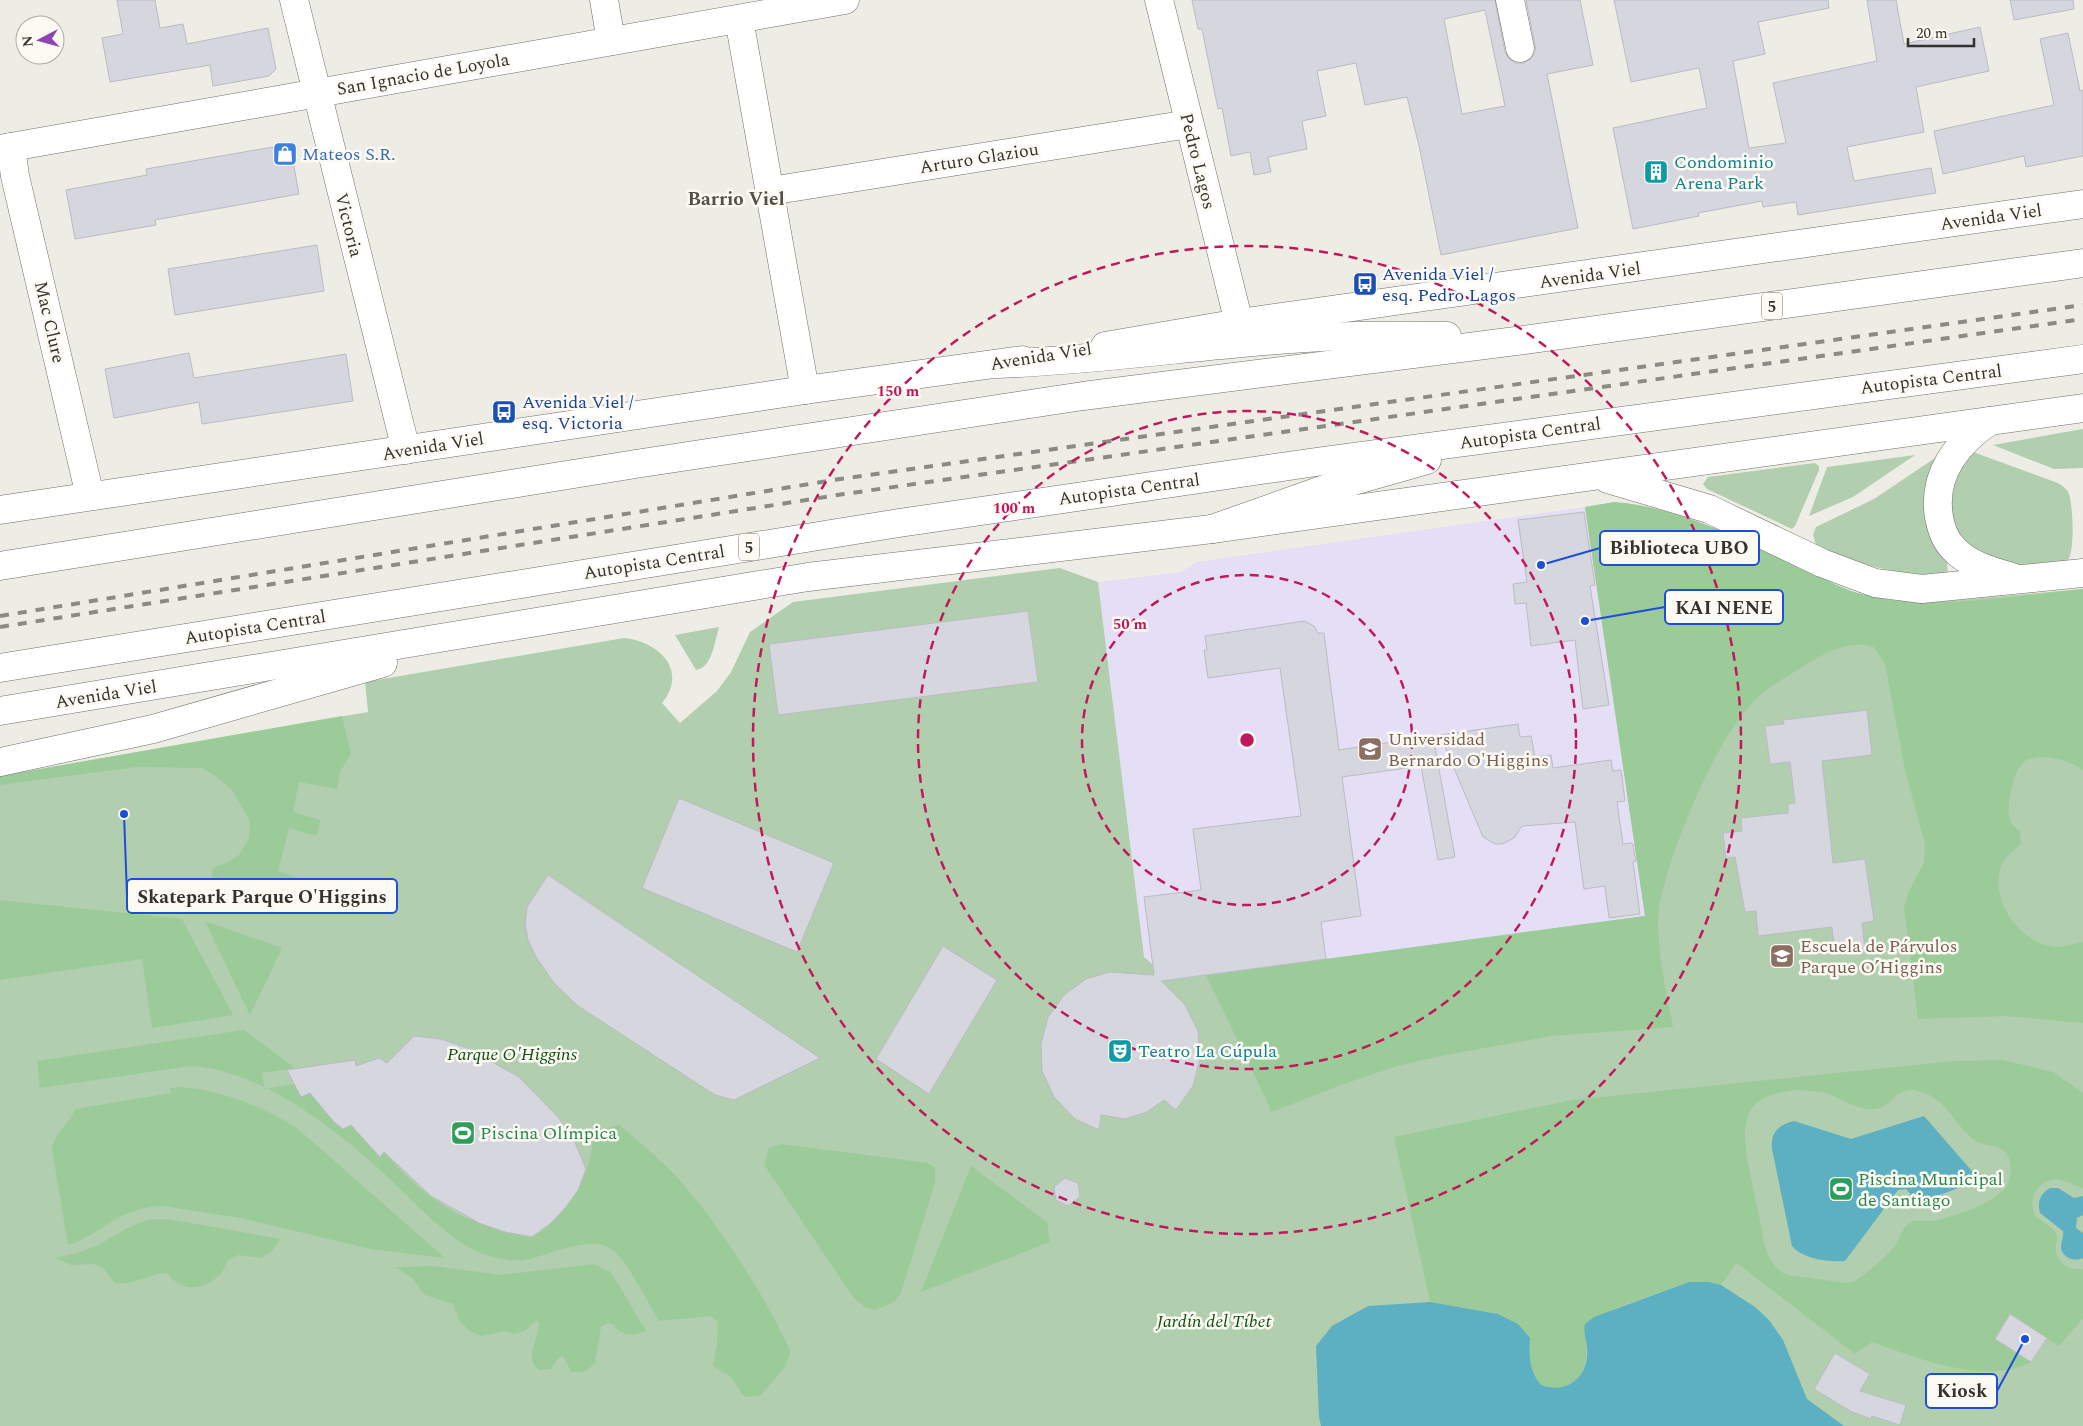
<svg xmlns="http://www.w3.org/2000/svg" width="2083" height="1426" font-family="Spectral,serif">
  <rect width="100%" height="100%" fill="#eeede5"/>
  <!-- education -->
  <polygon fill="#e5dff5" points="1585,507 1645,917 1171,980 1153,966 1144,957 1098,582 1181,572 1196,562"/>
  <!-- green -->
  <g fill="#b1ceaf">
    <polygon points="2083,429 2083,468 2054,469 1993,445"/>
    <path d="M 1973,452 L 2058,483 C 2063,486 2067,489 2069,494 C 2073,507 2075,549 2068,560 L 2062,563 L 2017,565 L 1973,554 L 1952,529 L 1951,480 Z"/>
    <path d="M 1941,454 L 1948,575 C 1910,575 1876,570 1841,556 C 1832,553 1823,550 1816,545 L 1813,535 L 1816,527 L 1874,499 Z"/>
    <polygon points="1915,455 1853,497 1809,516 1827,467"/>
    <polygon points="1815,463 1819,466 1819,470 1795,526 1792,529 1707,489 1703,484 1708,477"/>
    <path d="M 1615,502 L 1630,504 L 1853,592 L 1901,603 L 1947,601 L 2083,589 L 2083,1426 L 0,1426 L 0,776 L 368,712 L 365,682 L 624,638 C 658,641 689,670 662,703 L 680,723 L 717,691 L 731,672 L 750,632 L 793,602 L 1060,568 L 1098,582 L 1144,957 L 1171,980 L 1645,916 L 1585,507 Z"/>
    <path d="M 719,627 C 715,641 712,668 696,670 L 675,635 Z"/>
  </g>
  <!-- forest -->
  <g fill="#9ccb9a" fill-rule="evenodd">
    <path d="M 1615,502 C 1683,508 1742,540 1803,568 C 1819,576 1837,586 1854,592 C 1923,613 2012,596 2083,589 L 2083,770 C 2069,760 2040,751 2024,762 C 2014,769 2005,808 2010,820 C 2012,825 2015,828 2020,831 L 2021,844 C 2013,852 2005,856 2001,867 C 1990,899 2017,938 2049,946 C 2061,949 2071,944 2083,942 L 2083,1023 L 2005,1016 L 1918,1019 L 1904,907 L 1909,891 L 1924,863 L 1925,844 L 1905,770 L 1885,664 L 1874,647 C 1849,640 1828,651 1807,664 C 1788,676 1766,688 1751,704 C 1715,743 1670,850 1660,903 C 1653,937 1667,993 1673,1027 L 1551,1036 L 1446,1055 L 1397,1066 L 1338,1086 L 1272,1112 L 1206,975 L 1645,916 L 1585,507 Z"/>
    <polygon points="342,716 351,754 340,772 337,789 299,782 293,812 321,820 316,836 289,828 278,871 307,881 299,905 211,883 213,868 228,862 240,854 249,838 250,821 232,790 217,777 202,768 136,767 0,785 0,776"/>
    <polygon points="0,900 182,919 233,1015 152,1028 142,959 0,980"/>
    <polygon points="205,921 282,948 250,1015"/>
    <path d="M 244,1030 L 295,1068 L 262,1073 L 264,1089 L 294,1084 L 301,1097 L 311,1092 L 325,1112 L 343,1129 L 351,1125 L 379,1157 L 385,1151 C 403,1178 446,1213 478,1222 C 491,1226 534,1223 550,1224 C 574,1200 592,1171 593,1137 L 600,1130 L 619,1125 C 638,1141 658,1157 676,1176 C 717,1221 766,1297 791,1352 L 784,1368 L 760,1396 L 745,1397 C 738,1391 737,1383 730,1376 C 724,1371 717,1371 713,1365 L 717,1345 L 718,1322 L 711,1316 L 659,1321 C 646,1300 631,1267 614,1251 C 592,1232 547,1257 523,1260 C 504,1262 481,1255 465,1245 C 432,1224 406,1193 377,1167 C 328,1124 259,1070 191,1066 L 40,1088 L 37,1061 Z"/>
    <path d="M 2003,1060 L 2053,1072 L 2083,1093 L 2083,1188 C 2076,1186 2068,1182 2061,1180 C 2039,1176 2027,1198 2035,1216 C 2041,1221 2054,1227 2056,1234 C 2058,1239 2056,1242 2056,1246 C 2054,1262 2069,1271 2083,1269 L 2083,1318 L 2059,1346 L 2010,1315 L 1995,1339 L 2031,1362 C 1984,1386 1918,1358 1872,1342 L 1855,1354 L 1737,1263 L 1721,1285 L 1709,1282 L 1689,1282 L 1666,1290 L 1616,1308 L 1584,1332 C 1592,1364 1580,1398 1541,1385 C 1529,1370 1529,1357 1530,1338 L 1498,1314 L 1430,1302 L 1394,1137 L 1572,1100 L 1955,1061 ZM 1799,1090 C 1807,1091 1815,1091 1822,1092 C 1838,1096 1859,1112 1876,1109 C 1894,1106 1896,1083 1922,1092 C 1948,1100 1956,1128 1977,1142 C 1986,1147 1998,1144 2005,1152 C 2013,1161 2012,1177 2006,1187 C 1994,1204 1951,1218 1931,1221 C 1924,1221 1915,1219 1909,1223 C 1902,1228 1900,1239 1895,1246 C 1884,1258 1869,1272 1855,1281 L 1847,1283 L 1787,1275 C 1774,1269 1770,1260 1765,1247 C 1761,1224 1756,1201 1751,1178 C 1741,1128 1736,1094 1799,1090 Z"/>
    <path d="M 180,1087 C 222,1090 261,1106 297,1128 L 445,1258 L 371,1249 L 240,1218 L 163,1206 C 119,1207 106,1232 68,1245 L 52,1149 C 56,1129 68,1127 75,1109 L 171,1093 L 170,1088 Z"/>
    <polygon points="781,1144 928,1163 935,1168 935,1183 901,1293 894,1302 875,1310 865,1307 853,1297 765,1166 768,1148"/>
    <polygon points="971,1166 1047,1222 1050,1242 921,1292"/>
    <path d="M 155,1219 L 168,1219 L 281,1239 L 272,1251 L 261,1258 L 238,1255 L 228,1260 C 221,1286 183,1299 168,1273 C 148,1273 135,1286 115,1283 L 104,1269 L 94,1264 L 71,1265 L 55,1258 C 69,1255 82,1252 96,1246 C 118,1235 130,1223 155,1219 Z"/>
    <path d="M 594,1264 L 611,1272 L 646,1331 C 633,1336 622,1337 614,1325 L 608,1323 L 601,1327 L 595,1363 C 587,1371 582,1375 571,1371 L 563,1356 L 558,1358 L 551,1369 L 539,1370 C 523,1357 539,1341 539,1323 L 536,1321 L 523,1332 L 514,1334 L 505,1331 L 481,1336 L 471,1332 L 460,1322 L 453,1304 L 425,1295 L 412,1278 L 396,1267 L 433,1266 L 502,1275 Z"/>
  </g>
  <!-- water -->
  <g fill="#5db0c1">
    <path d="M 1924,1116 L 1971,1170 L 1974,1174 L 1972,1183 L 1918,1203 L 1906,1189 L 1898,1190 L 1845,1261 C 1828,1262 1803,1259 1792,1246 L 1772,1149 C 1770,1133 1779,1124 1794,1121 L 1851,1139 Z"/>
    <path d="M 2050,1188 L 2058,1188 L 2074,1198 L 2083,1196 L 2083,1215 L 2077,1218 L 2076,1228 L 2083,1233 L 2083,1258 C 2074,1262 2062,1258 2061,1247 C 2061,1241 2064,1237 2063,1231 L 2040,1213 C 2037,1202 2040,1194 2050,1188 Z"/>
    <path d="M 1689,1282 L 1709,1282 L 1721,1285 L 1755,1307 L 1769,1320 L 1783,1340 L 1807,1399 L 1844,1426 L 1321,1426 L 1319,1417 L 1316,1346 L 1332,1326 L 1368,1306 L 1430,1302 L 1498,1314 L 1518,1324 L 1530,1338 C 1529,1357 1529,1370 1541,1385 C 1568,1395 1590,1376 1587,1347 C 1586,1338 1583,1333 1585,1324 L 1594,1317 Z"/>
  </g>
  <!-- building -->
  <g fill="#d5d6de" stroke="#babbc3" fill-rule="evenodd">
    <polygon points="117,0 155,0 160,28 183,24 187,44 268,28 276,69 269,76 213,86 210,65 110,82 102,38 123,34"/>
    <path d="M 1192,0 L 1495,0 L 1505,52 L 1509,59 L 1516,63 L 1523,63 L 1531,59 L 1535,52 L 1535,45 L 1526,0 L 1580,0 L 1593,65 L 1547,74 L 1578,228 L 1441,255 L 1420,150 L 1407,97 L 1365,105 L 1356,63 L 1317,71 L 1326,116 L 1302,121 L 1307,149 L 1268,157 L 1271,172 L 1254,175 L 1250,152 L 1231,156 L 1222,108 L 1218,109 L 1202,29 L 1198,29 ZM 1485,10 L 1505,106 L 1462,114 L 1444,19 Z"/>
    <polygon points="1614,0 1828,0 1829,8 1758,22 1765,54 1733,61 1749,148 1786,143 1773,83 1877,61 1867,0 1896,0 1904,44 1980,27 1989,71 1916,87 1924,132 1847,147 1854,181 1931,168 1936,193 1798,215 1796,202 1763,207 1762,201 1698,213 1699,216 1633,229 1613,128 1707,108 1699,68 1631,82"/>
    <polygon points="2010,0 2073,0 2074,9 2014,20"/>
    <polygon points="2068,33 2080,91 2083,90 2083,156 2026,167 2024,156 1943,174 1934,131 2054,105 2040,39"/>
    <polygon points="290,144 299,194 155,220 156,225 75,239 66,190 147,175 146,169"/>
    <polygon points="317,245 324,291 175,315 168,269"/>
    <polygon points="189,353 194,378 346,354 353,401 202,424 199,402 114,418 105,369"/>
    <polygon points="1584,512 1595,585 1590,586 1609,705 1583,709 1575,640 1531,646 1526,603 1515,604 1513,584 1527,582 1518,520"/>
    <polygon points="1028,611 1038,682 778,715 769,644"/>
    <polygon points="1304,621 1314,626 1318,633 1324,633 1339,750 1433,736 1455,857 1438,860 1421,766 1342,777 1361,916 1321,922 1326,959 1161,981 1185,1005 1198,1031 1200,1059 1193,1086 1176,1110 1164,1100 1147,1112 1125,1119 1101,1115 1099,1130 1075,1119 1054,1097 1042,1071 1041,1044 1048,1017 1064,995 1086,979 1110,972 1154,975 1144,897 1201,890 1193,829 1301,816 1280,668 1208,678 1204,650 1207,650 1205,636"/>
    <polygon points="1867,710 1872,755 1822,761 1833,863 1865,859 1874,921 1862,923 1865,951 1835,955 1832,927 1758,936 1756,911 1745,912 1735,857 1726,858 1723,833 1742,831 1741,818 1788,813 1788,804 1795,803 1790,762 1770,764 1765,726 1784,724 1783,720"/>
    <polygon points="1518,724 1520,737 1531,736 1535,757 1551,755 1553,768 1611,760 1613,771 1621,770 1625,801 1617,802 1623,844 1632,843 1633,845 1636,861 1633,862 1640,914 1609,918 1605,886 1584,889 1575,822 1522,826 1514,838 1502,844 1495,844 1483,837 1440,735"/>
    <polygon points="679,798 834,863 797,952 642,888"/>
    <polygon points="548,875 820,1058 734,1100 715,1095 578,1006 554,983 536,957 528,940 525,923 527,907"/>
    <polygon points="943,946 997,980 929,1094 876,1059"/>
    <polygon points="414,1036 441,1039 467,1048 519,1077 558,1117 574,1140 586,1169 578,1190 566,1207 550,1224 532,1237 505,1232 479,1223 431,1196 384,1152 380,1157 351,1125 343,1129 334,1122 310,1093 301,1097 287,1070 355,1060 356,1066 379,1058 387,1063"/>
    <polygon points="1065,1178 1078,1183 1080,1197 1068,1206 1056,1200 1054,1187"/>
    <polygon points="2010,1314 2047,1338 2031,1362 1995,1339"/>
    <polygon points="1835,1353 1870,1374 1860,1391 1906,1405 1900,1425 1872,1416 1871,1419 1850,1411 1814,1389"/>
  </g>
  <g fill="none" stroke-linecap="round" stroke-linejoin="round">
    <defs>
      <g id="minor">
        <polyline points="294,0 406,450"/>
        <polyline points="604,0 611,41"/>
        <polyline points="1159,0 1239,323"/>
        <polyline points="1510,0 1520,48"/>
        <polyline points="739,19 805,390"/>
        <polyline points="11,147 15,176 90,496"/>
        <polyline points="0,149 845,0"/>
        <polyline points="770,191 1189,124"/>
      </g>
      <g id="major">
        <polyline points="1105,346 1239,323 2083,204"/>
        <path d="M 1990,421 C 1957,443 1932,475 1939,517 C 1941,528 1945,540 1953,548 C 1968,565 1991,571 2012,577"/>
        <polyline points="1608,479 1709,509 1822,563 1875,583 1922,589 2083,573"/>
        <polyline points="0,510 805,390 1023,360"/>
        <polyline points="0,711 808,577 1212,529 2083,408"/>
        <polyline points="0,762 153,729 383,663"/>
      </g>
      <g id="highway">
        <path d="M 999,364 C 1097,360 1194,346 1291,339 C 1343,335 1395,335 1447,336"/>
        <polyline points="1212,529 1325,489 1427,460"/>
        <polyline points="0,566 642,463 1083,396 1524,340 2083,263"/>
        <polyline points="0,668 899,523 1323,461 2083,359"/>
      </g>
    </defs>
    <!-- minor casing -->
    <use href="#minor" stroke="#6f6e67" stroke-width="29"/>
    <!-- major casing -->
    <use href="#major" stroke="#6f6e67" stroke-width="29"/>
    <!-- highway casing -->
    <use href="#highway" stroke="#6f6e67" stroke-width="29"/>
    <!-- minor -->
    <use href="#minor" stroke="#fff" stroke-width="28"/>
    <!-- major -->
    <use href="#major" stroke="#fff" stroke-width="28"/>
    <!-- highway -->
    <use href="#highway" stroke="#fff" stroke-width="28"/>
    <!-- rail -->
    <g stroke="#8b8a84" stroke-width="4" stroke-dasharray="9 9" stroke-linecap="butt">
      <polyline points="0,616 840,479 2083,305"/>
      <polyline points="0,627 844,494 2083,319"/>
    </g>
  </g>
  <!-- distance rings -->
  <g fill="none" stroke="#c2185b" stroke-width="2.5" stroke-dasharray="9 6">
    <circle cx="1247" cy="740" r="165"/>
    <circle cx="1247" cy="740" r="329"/>
    <circle cx="1247" cy="740" r="494"/>
  </g>
  <!-- icons -->
  <defs>
    <symbol id="shop-square" viewBox="-11 -11 22 22"><rect x="-9" y="-9" width="18" height="18" rx="4" fill="#3f7fe0" stroke="#fcfaf2"/><path d="M-5-2.5h2.3a2.7 3.5 0 0 1 5.4 0H5L5.5 6h-11ZM-1.5-2.5h3a1.5 2.3 0 0 0-3 0Z" fill="#fff"/></symbol>
    <symbol id="building-square" viewBox="-11 -11 22 22"><rect x="-9" y="-9" width="18" height="18" rx="4" fill="#0f9aa8" stroke="#fcfaf2"/><path d="M-4-6H4V6H1V3H-1V6H-4ZM-2.5-4.3h1.7v1.8h-1.7ZM.8-4.3h1.7v1.8H.8ZM-2.5-1h1.7V.8h-1.7ZM.8-1h1.7V.8H.8Z" fill="#fff"/></symbol>
    <symbol id="bus-square" viewBox="-11 -11 22 22"><rect x="-9" y="-9" width="18" height="18" rx="4" fill="#1a4fb4" stroke="#fcfaf2"/><path d="M-5-6H5V4H4V6H2V4H-2V6H-4V4H-5ZM-3.5-4V0h7V-4ZM-3.5 1.2v1.5H-2V1.2ZM2 1.2v1.5H3.5V1.2Z" fill="#fff"/></symbol>
    <symbol id="university-square" viewBox="-11 -11 22 22"><rect x="-9" y="-9" width="18" height="18" rx="4" fill="#8d6e63" stroke="#fcfaf2"/><path d="M0-5L7-2L0 1L-7-2ZM-4 1L0 2.5L4 1V4Q0 6-4 4Z" fill="#fff"/></symbol>
    <symbol id="school-square" viewBox="-11 -11 22 22"><rect x="-9" y="-9" width="18" height="18" rx="4" fill="#8d6e63" stroke="#fcfaf2"/><path d="M0-5L7-2L0 1L-7-2ZM-4 1L0 2.5L4 1V4Q0 6-4 4Z" fill="#fff"/></symbol>
    <symbol id="theatre-square" viewBox="-11 -11 22 22"><rect x="-9" y="-9" width="18" height="18" rx="4" fill="#0f9aa8" stroke="#fcfaf2"/><path d="M-5-5.5Q0-4 5-5.5V0Q5 5 0 6Q-5 5-5 0ZM-3.3-2.5H-1v1.5H-3.3ZM1-2.5H3.3v1.5H1ZM-2.8 1Q0 5.5 2.8 1Z" fill="#fff"/></symbol>
    <symbol id="stadium-square" viewBox="-11 -11 22 22"><rect x="-9" y="-9" width="18" height="18" rx="4" fill="#2e9e5b" stroke="#fcfaf2"/><path d="M0-5a6.5 5 0 1 0 0 10a6.5 5 0 1 0 0-10ZM-3.5-1.8h7v3.6h-7Z" fill="#fff"/></symbol>
  </defs>
  <g fill-rule="evenodd">
    <use href="#shop-square" x="271" y="140" width="28" height="28"/>
    <use href="#building-square" x="1642" y="158" width="28" height="28"/>
    <use href="#bus-square" x="1351" y="270" width="28" height="28"/>
    <use href="#bus-square" x="490" y="398" width="28" height="28"/>
    <use href="#university-square" x="1356" y="735" width="28" height="28"/>
    <use href="#school-square" x="1768" y="942" width="28" height="28"/>
    <use href="#theatre-square" x="1106" y="1037" width="28" height="28"/>
    <use href="#stadium-square" x="449" y="1119" width="28" height="28"/>
    <use href="#stadium-square" x="1827" y="1175" width="28" height="28"/>
  </g>
  <g text-anchor="middle" stroke-width="5" stroke-linejoin="round" paint-order="stroke">
    <!-- shield labels -->
    <g fill="#fcfaf2" stroke="#6f6e6a" stroke-width="1">
      <rect x="1762" y="292.5" width="20" height="27" rx="4"/>
      <rect x="739" y="533.5" width="20" height="27" rx="4"/>
    </g>
    <g font-size="16" font-weight="bold" fill="#33322f">
      <text x="1772" y="312">5</text>
      <text x="749" y="553">5</text>
    </g>
    <!-- street labels -->
    <g font-size="18" fill="#33322f" stroke="#fcfaf2">
      <text transform="translate(423 74) rotate(-10)" y="6">San Ignacio de Loyola</text>
      <text transform="translate(979 158) rotate(-9)" y="6">Arturo Glaziou</text>
      <text transform="translate(1198 161) rotate(76)" y="6">Pedro Lagos</text>
      <text transform="translate(1991 217) rotate(-8)" y="6">Avenida Viel</text>
      <text transform="translate(349 225) rotate(76)" y="6">Victoria</text>
      <text transform="translate(1590 275) rotate(-8)" y="6">Avenida Viel</text>
      <text transform="translate(50 322) rotate(77)" y="6">Mac Clure</text>
      <text transform="translate(1041 356) rotate(-9)" y="6">Avenida Viel</text>
      <text transform="translate(1931 379) rotate(-7)" y="6">Autopista Central</text>
      <text transform="translate(1530 433) rotate(-8)" y="6">Autopista Central</text>
      <text transform="translate(433 446) rotate(-9)" y="6">Avenida Viel</text>
      <text transform="translate(1129 489) rotate(-8)" y="6">Autopista Central</text>
      <text transform="translate(654 562) rotate(-9)" y="6">Autopista Central</text>
      <text transform="translate(255 627) rotate(-9)" y="6">Autopista Central</text>
      <text transform="translate(106 694) rotate(-9)" y="6">Avenida Viel</text>
    </g>
    <!-- shop labels -->
    <g font-size="18" fill="#366cbe" stroke="#fcfaf2" text-anchor="start">
      <text x="302" y="160">Mateos S.R.</text>
    </g>
    <!-- culture labels -->
    <g font-size="18" fill="#0d838f" stroke="#fcfaf2" text-anchor="start">
      <text x="1674" y="168">Condominio<tspan x="1674" dy="21">Arena Park</tspan></text>
      <text x="1138" y="1057">Teatro La Cúpula</text>
    </g>
    <!-- transit labels -->
    <g font-size="18" fill="#164399" stroke="#fcfaf2" text-anchor="start">
      <text x="1382" y="280">Avenida Viel /<tspan x="1382" dy="21">esq. Pedro Lagos</tspan></text>
      <text x="522" y="408">Avenida Viel /<tspan x="522" dy="21">esq. Victoria</tspan></text>
    </g>
    <!-- education labels -->
    <g font-size="18" fill="#785e54" stroke="#fcfaf2" text-anchor="start">
      <text x="1388" y="745">Universidad<tspan x="1388" dy="21">Bernardo O'Higgins</tspan></text>
      <text x="1800" y="952">Escuela de Párvulos<tspan x="1800" dy="21">Parque O’Higgins</tspan></text>
    </g>
    <!-- park labels -->
    <g font-size="18" font-style="italic" fill="#0d5113" stroke="#fcfaf2">
      <text x="512" y="1060">Parque O'Higgins</text>
      <text x="1214" y="1327">Jardín del Tíbet</text>
    </g>
    <!-- leisure labels -->
    <g font-size="18" fill="#27864d" stroke="#fcfaf2" text-anchor="start">
      <text x="480" y="1139">Piscina Olímpica</text>
      <text x="1858" y="1185">Piscina Municipal<tspan x="1858" dy="21">de Santiago</tspan></text>
    </g>
    <!-- neighbourhood labels -->
    <g font-size="19" font-weight="bold" fill="#515049" stroke="#fcfaf2">
      <text x="736" y="205">Barrio Viel</text>
    </g>
  </g>
  <circle cx="1247" cy="740" r="8" fill="#c2185b" stroke="#fcfaf2" stroke-width="2.5"/>
  <g font-size="15" text-anchor="middle" font-weight="bold" fill="#c2185b" stroke="#fcfaf2" stroke-width="5" stroke-linejoin="round" paint-order="stroke">
    <text x="898" y="396">150 m</text>
    <text x="1014" y="513">100 m</text>
    <text x="1130" y="629">50 m</text>
  </g>
  <!-- callouts -->
  <path fill="none" stroke="#1d4ed8" stroke-width="2" d="M1541 565L1600 548M1585 621L1665 607M124 814L127 896M2025 1339L1997 1391"/>
  <g fill="#1d4ed8" stroke="#fcfaf2" stroke-width="2">
    <circle cx="1541" cy="565" r="5"/>
    <circle cx="1585" cy="621" r="5"/>
    <circle cx="124" cy="814" r="5"/>
    <circle cx="2025" cy="1339" r="5"/>
  </g>
  <g fill="#fcfaf2" stroke="#1d4ed8" stroke-width="2">
    <rect x="1600" y="531" width="159" height="34" rx="5"/>
    <rect x="1665" y="590" width="118" height="34" rx="5"/>
    <rect x="127" y="879" width="270" height="34" rx="5"/>
    <rect x="1926" y="1374" width="71" height="34" rx="5"/>
  </g>
  <g font-size="19" text-anchor="middle" font-weight="bold" fill="#33322f">
    <text x="1679" y="554">Biblioteca UBO</text>
    <text x="1724" y="614">KAI NENE</text>
    <text x="262" y="903">Skatepark Parque O'Higgins</text>
    <text x="1962" y="1397">Kiosk</text>
  </g>
  <!-- north arrow -->
  <g transform="translate(40 40) rotate(264)"><circle r="24" fill="#fcfaf2" stroke="#acaaa4"/>
  <path d="M0-4L9 19L0 12L-9 19Z" fill="#9143b3"/>
  <text y="-8" font-size="14" font-weight="bold" text-anchor="middle" fill="#33322f">N</text>
  </g>
  <!-- scale -->
  <path d="M1908 38v8h66v-8" fill="none" stroke="#33322f" stroke-width="2.5"/>
  <text x="1916" y="38" font-size="15" fill="#33322f" stroke="#fcfaf2" stroke-width="4" paint-order="stroke">20 m</text>
</svg>
